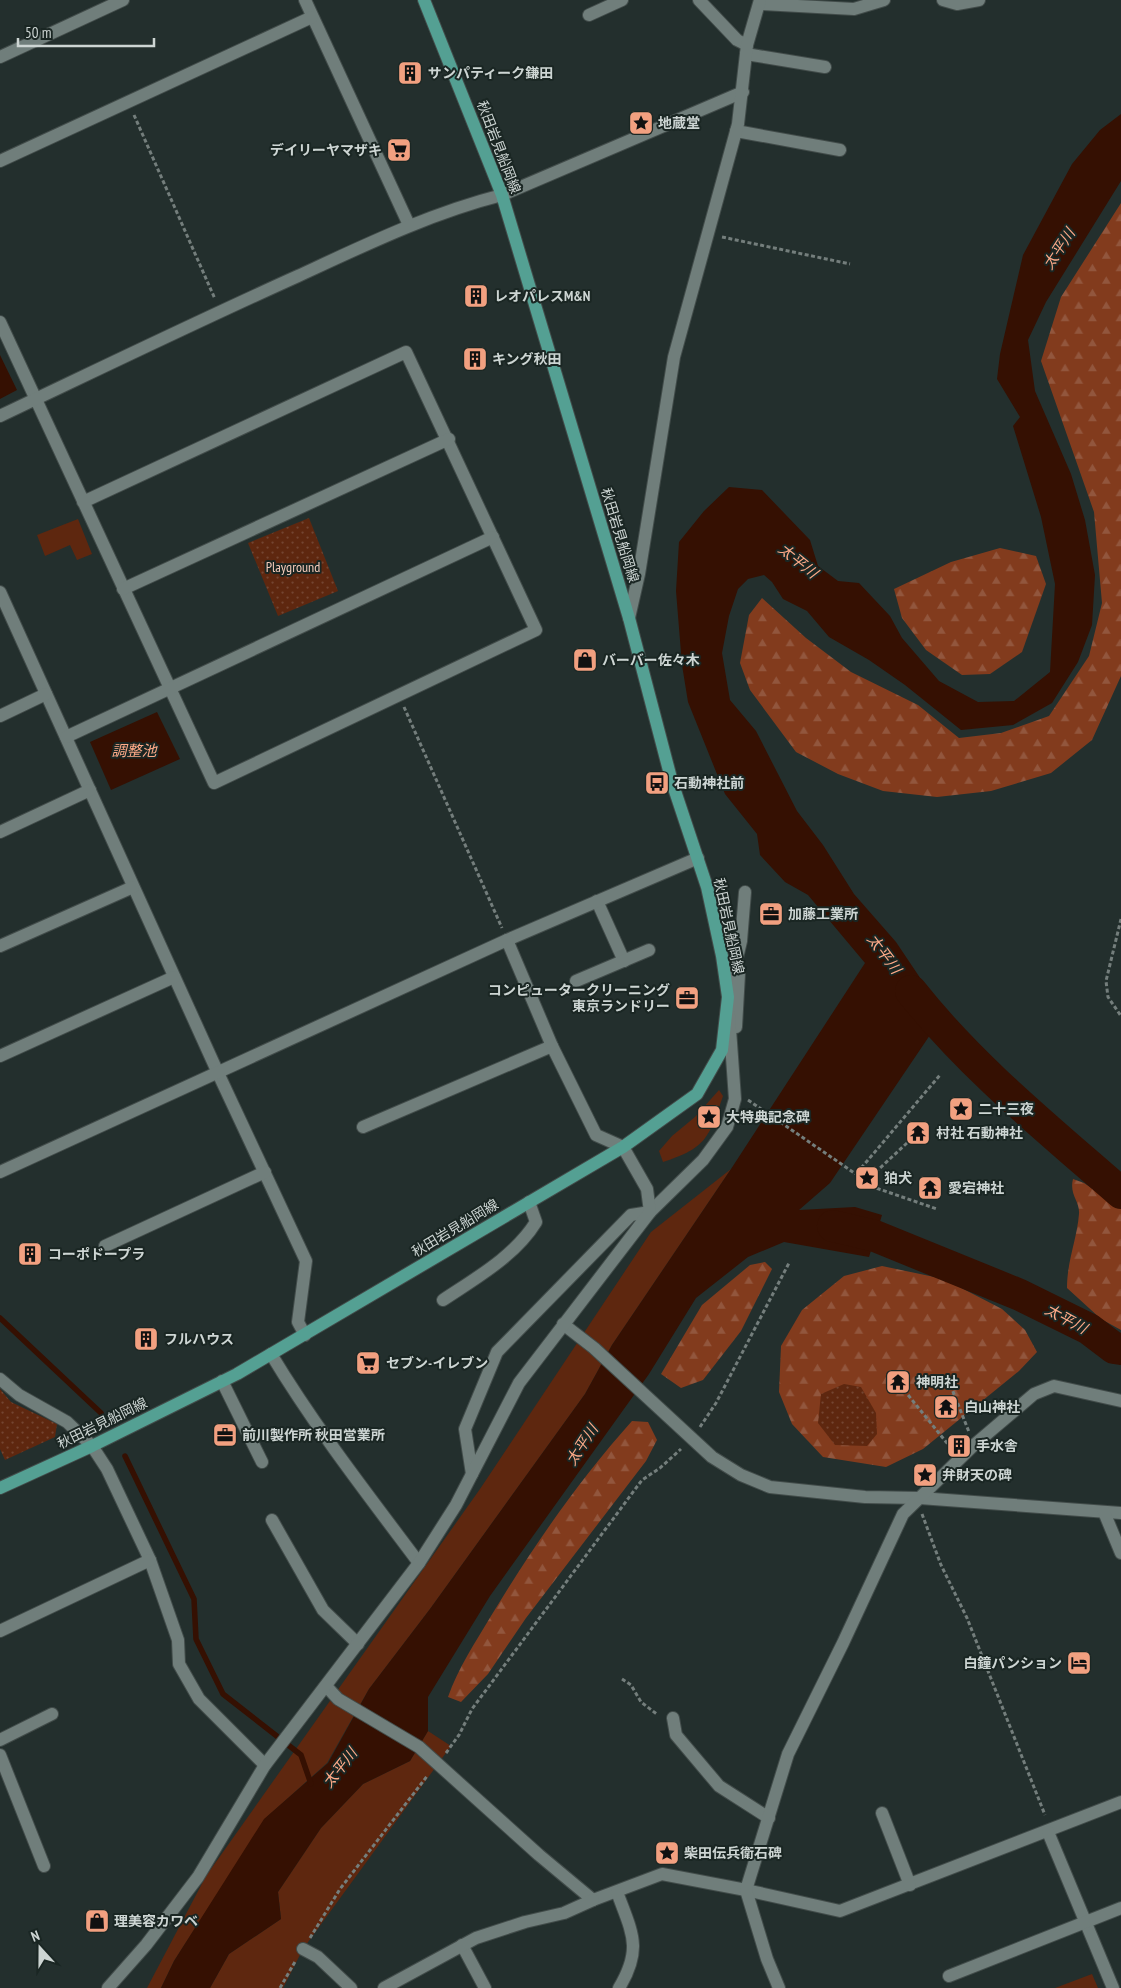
<svg xmlns="http://www.w3.org/2000/svg" width="1121" height="1988" font-family="'PT Sans Narrow','Noto Sans JP',sans-serif">
  <defs>
    <pattern id="forest-firs" width="22" height="20" patternUnits="userSpaceOnUse" patternTransform="scale(1.25)"><rect width="22" height="20" fill="#823b1d"/><path d="M5 1l3.5 6h-7zM16 11l3.5 6h-7z" fill="#92563d"/></pattern>
    <pattern id="park-dots" width="8" height="8" patternUnits="userSpaceOnUse" patternTransform="scale(1.25)"><rect width="8" height="8" fill="#5e270f"/><path d="M2 2h.1M6 6h.1" fill="none" stroke="#744531" stroke-width="1.8" stroke-linecap="round"/></pattern>
  </defs>
  <rect width="100%" height="100%" fill="#232f2d"/>
  <!-- grass -->
  <g fill="#5e270f">
    <polygon points="78,519 92,554 77,560 70,545 45,556 37,535"/>
    <path d="M 719,1090 L 723,1096 C 709,1137 707,1148 663,1162 L 659,1151 L 672,1136 L 695,1117 Z"/>
    <polygon points="731,1169 612,1345 585,1394 430,1609 369,1689 327,1763 267,1817 174,1961 161,1988 147,1988 206,1876 480,1489 651,1232"/>
    <polygon points="428,1731 451,1746 303,1949 283,1988 210,1988 229,1954 281,1919 278,1892 321,1828 363,1784 410,1761"/>
    <polygon points="1092,1974 1098,1988 1055,1988"/>
  </g>
  <!-- forest -->
  <g fill="url(#forest-firs)">
    <polygon points="1121,203 1121,676 1092,740 1051,773 991,791 937,797 883,791 838,774 796,752 750,690 740,663 749,615 762,598 806,638 851,672 918,705 959,738 1001,733 1049,716 1089,656 1102,603 1094,512 1041,361 1061,297"/>
    <polygon points="1000,548 1036,556 1046,584 1022,652 990,674 962,675 926,650 902,618 894,589 951,562"/>
    <path d="M 1073,1179 L 1084,1183 L 1121,1208 L 1121,1330 L 1101,1319 L 1067,1288 C 1067,1261 1077,1239 1079,1214 C 1080,1201 1069,1195 1073,1179 Z"/>
    <polygon points="765,1262 772,1269 741,1331 703,1380 681,1388 661,1374 702,1305 750,1265"/>
    <polygon points="882,1266 944,1279 1002,1309 1025,1330 1037,1352 1019,1371 923,1449 886,1467 823,1457 792,1424 779,1392 781,1346 802,1310 844,1276"/>
    <path d="M 632,1421 L 648,1422 L 657,1440 L 646,1461 L 526,1618 L 488,1674 L 461,1702 L 448,1697 C 458,1668 475,1643 491,1616 C 532,1548 579,1480 632,1421 Z"/>
  </g>
  <!-- park -->
  <g fill="url(#park-dots)">
    <polygon points="309,518 338,591 278,616 248,543"/>
    <polygon points="844,1384 861,1387 876,1413 877,1434 867,1446 835,1445 818,1423 821,1394"/>
    <polygon points="0,1389 11,1402 57,1424 55,1437 5,1460 0,1449"/>
  </g>
  <!-- water -->
  <g fill="#351002">
    <polygon points="1121,114 1121,181 1046,302 1028,340 1035,391 1071,474 1085,520 1095,575 1092,625 1078,662 1052,703 1013,725 961,730 905,685 869,660 829,637 807,611 783,599 772,582 764,575 748,579 738,589 729,616 722,653 730,700 756,731 797,811 823,845 854,894 896,942 947,1018 930,1035 830,1183 799,1210 855,1207 882,1215 869,1257 784,1242 748,1257 696,1298 649,1374 490,1596 428,1697 428,1731 410,1761 363,1784 321,1828 278,1892 281,1919 229,1954 210,1988 161,1988 174,1961 264,1819 328,1763 369,1689 430,1609 585,1394 612,1345 731,1169 865,963 808,895 785,882 760,855 757,834 725,794 688,702 682,665 676,591 679,542 704,511 729,487 762,490 810,540 818,566 838,581 859,583 890,616 902,638 939,681 978,702 1014,701 1050,672 1055,584 1041,517 1013,426 1020,417 997,379 1000,354 1023,255 1072,164 1100,130"/>
    <polygon points="0,355 17,390 0,399"/>
    <polygon points="157,712 180,759 111,790 90,742"/>
  </g>
  <g fill="none" stroke-linecap="round" stroke-linejoin="round">
    <!-- stream -->
    <g stroke="#351002" stroke-width="5.5">
      <polyline points="0,1318 101,1413"/>
      <polyline points="125,1456 194,1599 196,1639 223,1694 301,1755 311,1784"/>
    </g>
    <!-- river -->
    <g stroke="#351002" stroke-width="32">
      <path d="M 911,991 C 971,1067 1049,1130 1121,1193"/>
      <polyline points="833,1226 875,1236 1020,1295 1089,1329 1114,1348 1121,1349"/>
    </g>
    <defs>
      <g id="minor">
        <polyline points="305,0 409,225"/>
        <polyline points="699,0 737,40 747,45"/>
        <polyline points="943,0 957,4 979,0"/>
        <polyline points="760,4 854,9 884,0"/>
        <polyline points="589,15 622,0"/>
        <polyline points="746,54 825,67"/>
        <polyline points="0,57 123,0"/>
        <polyline points="736,131 840,150"/>
        <polyline points="0,161 312,17"/>
        <polyline points="0,322 214,783 536,630 406,352 83,502"/>
        <path d="M 0,416 C 99,369 198,321 298,276 C 365,245 431,213 502,195 L 743,92"/>
        <polyline points="123,589 449,439"/>
        <polyline points="0,592 218,1073 306,1261 298,1322 305,1335"/>
        <polyline points="629,618 639,574 674,357 738,124 747,45 760,0"/>
        <polyline points="0,716 46,694"/>
        <polyline points="66,737 493,537"/>
        <polyline points="0,832 90,790"/>
        <polyline points="597,901 624,961"/>
        <polyline points="0,946 133,887"/>
        <polyline points="576,981 649,950"/>
        <polyline points="728,996 741,941 745,892"/>
        <polyline points="736,1027 739,974"/>
        <polyline points="0,1056 174,977"/>
        <polyline points="363,1127 552,1046"/>
        <polyline points="0,1172 507,940 698,858"/>
        <polyline points="105,1246 265,1172"/>
        <path d="M 443,1300 C 476,1278 515,1256 536,1222 L 529,1202"/>
        <polyline points="563,1324 594,1348 712,1457 741,1475 770,1487 865,1497 920,1498 1121,1513"/>
        <path d="M 271,1354 C 315,1427 368,1495 419,1563"/>
        <polyline points="0,1379 19,1395 67,1422 92,1446 107,1469 150,1560 178,1640 179,1664 199,1699 265,1765"/>
        <polyline points="222,1381 262,1462"/>
        <polyline points="472,1474 465,1429 497,1352 631,1215 650,1212 703,1160 727,1127 735,1099 729,1015"/>
        <polyline points="1104,1512 1121,1553"/>
        <polyline points="272,1520 323,1610 358,1644"/>
        <polyline points="0,1631 150,1560"/>
        <polyline points="326,1686 338,1699 419,1747 539,1855 593,1900 662,1874 746,1890 840,1911 1121,1802"/>
        <polyline points="673,1718 676,1735 719,1786 769,1818"/>
        <polyline points="0,1740 52,1714"/>
        <polyline points="0,1755 44,1866"/>
        <polyline points="882,1813 910,1885"/>
        <polyline points="1048,1832 1113,1988"/>
        <path d="M 617,1892 C 632,1933 643,1948 619,1988"/>
        <polyline points="462,1945 485,1988"/>
        <polyline points="303,1949 318,1957 351,1988"/>
        <polyline points="949,1976 1121,1908"/>
        <polyline points="108,1988 146,1945 198,1877 265,1765 419,1563 456,1505 519,1383 650,1212 647,1189 623,1147 596,1135 552,1046 507,940"/>
        <polyline points="384,1988 476,1938 525,1922 564,1913 593,1900"/>
        <polyline points="779,1988 767,1959 746,1890 788,1754 843,1643 903,1514 974,1445 1034,1394 1054,1386 1121,1401"/>
      </g>
      <polyline id="major" points="0,1488 92,1446 237,1374 623,1147 697,1094 722,1050 728,997 722,956 707,887 672,782 629,618 502,195 424,0"/>
    </defs>
    <!-- minor casing -->
    <use href="#minor" stroke="#424c4a" stroke-width="14"/>
    <!-- major casing -->
    <use href="#major" stroke="#424c4a" stroke-width="14"/>
    <!-- path -->
    <g stroke="#747e7c" stroke-width="3" stroke-dasharray="4 2.5" stroke-linecap="butt">
      <polyline points="134,115 215,299"/>
      <polyline points="722,237 850,264"/>
      <polyline points="404,707 502,928"/>
      <polyline points="1121,919 1106,981 1108,997 1121,1016"/>
      <polyline points="748,1100 866,1181 907,1143"/>
      <polyline points="857,1173 940,1075"/>
      <polyline points="866,1181 876,1188 937,1209"/>
      <polyline points="948,1379 969,1432"/>
      <polyline points="904,1390 951,1448"/>
      <polyline points="700,1427 716,1403 789,1263"/>
      <polyline points="922,1514 941,1565 967,1618 1045,1815"/>
      <polyline points="622,1679 631,1685 641,1702 658,1715"/>
      <polyline points="446,1753 459,1735 472,1709 642,1480 660,1468 681,1449"/>
      <polyline points="310,1938 340,1889 428,1775"/>
      <polyline points="280,1988 296,1960"/>
    </g>
    <!-- minor -->
    <use href="#minor" stroke="#707e7b" stroke-width="12"/>
    <!-- major -->
    <use href="#major" stroke="#54a093" stroke-width="12"/>
  </g>
  <!-- icons -->
  <defs>
    <symbol id="building-square" viewBox="-11 -11 22 22"><rect x="-9" y="-9" width="18" height="18" rx="4" fill="#f2a080" stroke="#1a2623"/><path d="M-4-6H4V6H1V3H-1V6H-4ZM-2.5-4.3h1.7v1.8h-1.7ZM.8-4.3h1.7v1.8H.8ZM-2.5-1h1.7V.8h-1.7ZM.8-1h1.7V.8H.8Z" fill="#111"/></symbol>
    <symbol id="sight-square" viewBox="-11 -11 22 22"><rect x="-9" y="-9" width="18" height="18" rx="4" fill="#f2a080" stroke="#1a2623"/><path d="M0-6L1.8-2.2L6-1.7L2.9 1.2L3.7 5.4L0 3.3L-3.7 5.4L-2.9 1.2L-6-1.7L-1.8-2.2Z" fill="#111"/></symbol>
    <symbol id="supermarket-square" viewBox="-11 -11 22 22"><rect x="-9" y="-9" width="18" height="18" rx="4" fill="#f2a080" stroke="#1a2623"/><path d="M-6-5.5h2.5l.6 2H6L4.5 2H-2.5L-4.4-4H-6ZM-1.5 3.2a1.3 1.3 0 1 0 .1 0ZM3 3.2a1.3 1.3 0 1 0 .1 0Z" fill="#111"/></symbol>
    <symbol id="shop-square" viewBox="-11 -11 22 22"><rect x="-9" y="-9" width="18" height="18" rx="4" fill="#f2a080" stroke="#1a2623"/><path d="M-5-2.5h2.3a2.7 3.5 0 0 1 5.4 0H5L5.5 6h-11ZM-1.5-2.5h3a1.5 2.3 0 0 0-3 0Z" fill="#111"/></symbol>
    <symbol id="bus-square" viewBox="-11 -11 22 22"><rect x="-9" y="-9" width="18" height="18" rx="4" fill="#f2a080" stroke="#1a2623"/><path d="M-5-6H5V4H4V6H2V4H-2V6H-4V4H-5ZM-3.5-4V0h7V-4ZM-3.5 1.2v1.5H-2V1.2ZM2 1.2v1.5H3.5V1.2Z" fill="#111"/></symbol>
    <symbol id="office-square" viewBox="-11 -11 22 22"><rect x="-9" y="-9" width="18" height="18" rx="4" fill="#f2a080" stroke="#1a2623"/><path d="M-6-3h4V-5.5h4V-3h4V5H-6ZM-1-4.5V-3h2v-1.5ZM-6 0V1H6V0Z" fill="#111"/></symbol>
    <symbol id="temple-square" viewBox="-11 -11 22 22"><rect x="-9" y="-9" width="18" height="18" rx="4" fill="#f2a080" stroke="#1a2623"/><path d="M0-6L5-2H3V0L6.5 2.5H4V6H1.5V3h-3V6H-4V2.5H-6.5L-3 0V-2H-5Z" fill="#111"/></symbol>
    <symbol id="hotel-square" viewBox="-11 -11 22 22"><rect x="-9" y="-9" width="18" height="18" rx="4" fill="#f2a080" stroke="#1a2623"/><path d="M-6-4.5h1.5V1H6V5H4.5V3h-9V5H-6ZM-4 0a1.8 1.8 0 1 1 3.6 0ZM.5 0V-2.5h3Q6-2.5 6 0Z" fill="#111"/></symbol>
  </defs>
  <g fill-rule="evenodd">
    <use href="#building-square" x="396" y="59" width="28" height="28"/>
    <use href="#sight-square" x="627" y="109" width="28" height="28"/>
    <use href="#supermarket-square" x="385" y="136" width="28" height="28"/>
    <use href="#building-square" x="462" y="282" width="28" height="28"/>
    <use href="#building-square" x="461" y="345" width="28" height="28"/>
    <use href="#shop-square" x="571" y="646" width="28" height="28"/>
    <use href="#bus-square" x="643" y="769" width="28" height="28"/>
    <use href="#office-square" x="757" y="900" width="28" height="28"/>
    <use href="#office-square" x="673" y="984" width="28" height="28"/>
    <use href="#sight-square" x="947" y="1095" width="28" height="28"/>
    <use href="#sight-square" x="695" y="1103" width="28" height="28"/>
    <use href="#temple-square" x="904" y="1119" width="28" height="28"/>
    <use href="#sight-square" x="853" y="1164" width="28" height="28"/>
    <use href="#temple-square" x="916" y="1174" width="28" height="28"/>
    <use href="#building-square" x="16" y="1240" width="28" height="28"/>
    <use href="#building-square" x="132" y="1325" width="28" height="28"/>
    <use href="#supermarket-square" x="354" y="1349" width="28" height="28"/>
    <use href="#temple-square" x="884" y="1368" width="28" height="28"/>
    <use href="#temple-square" x="932" y="1393" width="28" height="28"/>
    <use href="#office-square" x="211" y="1421" width="28" height="28"/>
    <use href="#building-square" x="945" y="1432" width="28" height="28"/>
    <use href="#sight-square" x="911" y="1461" width="28" height="28"/>
    <use href="#hotel-square" x="1065" y="1649" width="28" height="28"/>
    <use href="#sight-square" x="653" y="1839" width="28" height="28"/>
    <use href="#shop-square" x="83" y="1907" width="28" height="28"/>
  </g>
  <g text-anchor="middle" stroke-width="4" stroke-linejoin="round" paint-order="stroke">
    <!-- poi labels -->
    <g font-size="14" font-weight="bold" fill="#cdd5d3" stroke="#1a2623" text-anchor="start">
      <text x="428" y="78">サンパティーク鎌田</text>
      <text x="658" y="128">地蔵堂</text>
      <text x="382" y="155" text-anchor="end">デイリーヤマザキ</text>
      <text x="494" y="301">レオパレスM&amp;N</text>
      <text x="492" y="364">キング秋田</text>
      <text x="602" y="665">バーバー佐々木</text>
      <text x="674" y="788">石動神社前</text>
      <text x="788" y="919">加藤工業所</text>
      <text x="670" y="995" text-anchor="end">コンピュータークリーニング<tspan x="670" dy="16">東京ランドリー</tspan></text>
      <text x="978" y="1114">二十三夜</text>
      <text x="726" y="1122">大特典記念碑</text>
      <text x="936" y="1138">村社 石動神社</text>
      <text x="884" y="1183">狛犬</text>
      <text x="948" y="1193">愛宕神社</text>
      <text x="48" y="1259">コーポドープラ</text>
      <text x="164" y="1344">フルハウス</text>
      <text x="386" y="1368">セブン-イレブン</text>
      <text x="916" y="1387">神明社</text>
      <text x="964" y="1412">白山神社</text>
      <text x="242" y="1440">前川製作所 秋田営業所</text>
      <text x="976" y="1451">手水舎</text>
      <text x="942" y="1480">弁財天の碑</text>
      <text x="1062" y="1668" text-anchor="end">白鐘パンション</text>
      <text x="684" y="1858">柴田伝兵衛石碑</text>
      <text x="114" y="1926">理美容カワベ</text>
    </g>
    <!-- street labels -->
    <g font-size="14" fill="#cdd5d3" stroke="#1a2623">
      <text transform="translate(499 147) rotate(69)" y="5">秋田岩見船岡線</text>
      <text transform="translate(620 535) rotate(73)" y="5">秋田岩見船岡線</text>
      <text transform="translate(729 926) rotate(78)" y="5">秋田岩見船岡線</text>
      <text transform="translate(455 1228) rotate(-31)" y="5">秋田岩見船岡線</text>
      <text transform="translate(102 1423) rotate(-26)" y="5">秋田岩見船岡線</text>
    </g>
    <!-- park labels -->
    <g font-size="14" fill="#f7ccbb" stroke="#1a2623">
      <text x="293" y="572">Playground</text>
    </g>
    <!-- water labels -->
    <g font-size="15" font-style="italic" fill="#feaa88" stroke="#1a2623">
      <text transform="translate(1059 249) rotate(-57)" y="5">太平川</text>
      <text transform="translate(798 561) rotate(39)" y="5">太平川</text>
      <text x="134" y="756">調整池</text>
      <text transform="translate(884 954) rotate(53)" y="5">太平川</text>
      <text transform="translate(1066 1319) rotate(28)" y="5">太平川</text>
      <text transform="translate(582 1445) rotate(-57)" y="5">太平川</text>
      <text transform="translate(340 1768) rotate(-52)" y="5">太平川</text>
    </g>
  </g>
  <!-- north arrow -->
  <g transform="translate(40 1948) rotate(339)" stroke="#1a2623" stroke-width="4" paint-order="stroke">
  <path d="M0-4L9 19L0 12L-9 19Z" fill="#cdd5d3"/>
  <text y="-8" font-size="14" font-weight="bold" text-anchor="middle" fill="#cdd5d3">N</text>
  </g>
  <!-- scale -->
  <path d="M18 38v8h136v-8" fill="none" stroke="#cdd5d3" stroke-width="2.5"/>
  <text x="25" y="38" font-size="15" fill="#cdd5d3" stroke="#1a2623" stroke-width="4" paint-order="stroke">50 m</text>
</svg>
